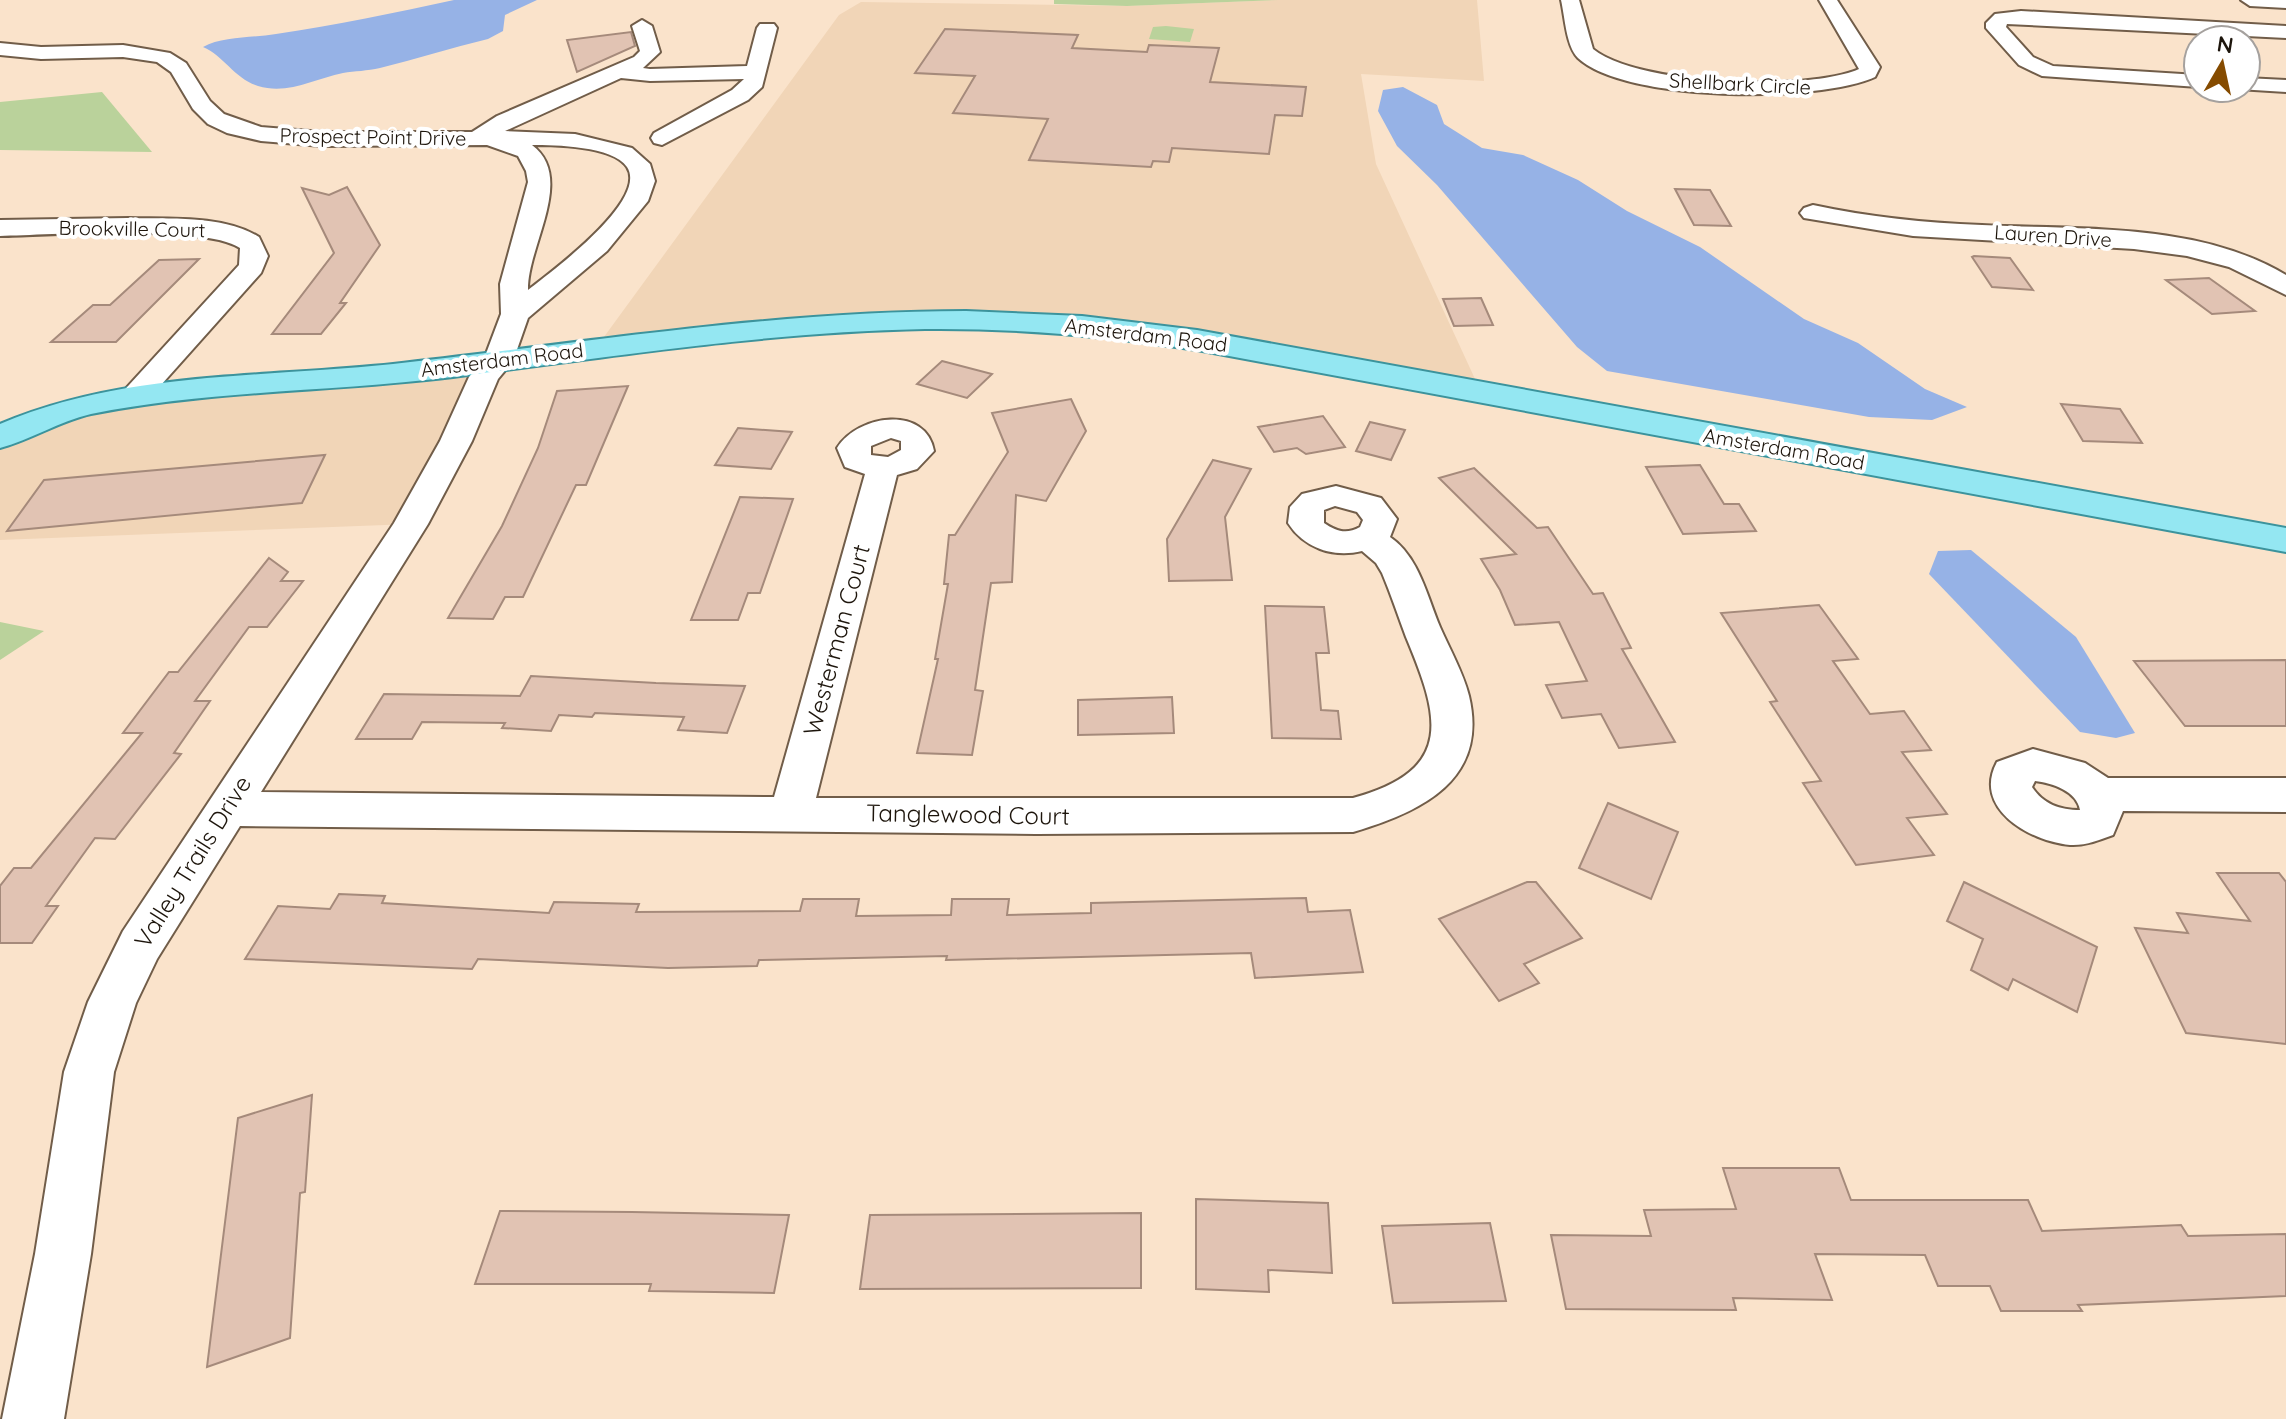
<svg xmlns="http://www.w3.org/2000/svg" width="2286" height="1419" font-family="Quicksand,sans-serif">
  <rect width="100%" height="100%" fill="#fae3cb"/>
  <!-- built -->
  <g fill="#f1d5b7">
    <polygon points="1278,0 1477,0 1484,81 1361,74 1376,164 1481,392 1033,322 601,341 839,15 861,2 1127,6"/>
    <polygon points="498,361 411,524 0,540 0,437 68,409"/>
  </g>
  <!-- green -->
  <g fill="#bad29b">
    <polygon points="1054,0 1278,0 1127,6 1054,4"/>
    <polygon points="1166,26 1194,29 1190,42 1149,39 1153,27"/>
    <polygon points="102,92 152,152 0,150 0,102"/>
    <polygon points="0,622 44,631 0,660"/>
  </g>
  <!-- water -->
  <g fill="#96b2e6">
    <path d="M 454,0 L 537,0 L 505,15 L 503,31 L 488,39 C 451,48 416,59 380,68 C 367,71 355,71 343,73 C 314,79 288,95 258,86 C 235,79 224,56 203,47 C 223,36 253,38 276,34 C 336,25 395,13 454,0 Z"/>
    <polygon points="1403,87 1437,105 1444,124 1482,148 1523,155 1578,180 1627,211 1700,247 1804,319 1858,343 1925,389 1967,407 1932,420 1869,417 1607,371 1577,347 1437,185 1397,146 1378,111 1383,90"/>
    <polygon points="1971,550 2076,637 2135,733 2116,738 2080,732 1929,574 1938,551"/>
  </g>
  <!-- building -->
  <g fill="#e1c3b3" stroke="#a58a7b" stroke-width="2">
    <polygon points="945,29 1078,35 1072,48 1147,52 1149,45 1219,48 1210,82 1306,87 1302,116 1275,115 1269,154 1172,148 1169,162 1153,161 1151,167 1029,160 1048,119 953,113 975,76 915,73"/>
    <polygon points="631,32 635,46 577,72 567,40"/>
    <polygon points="347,187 380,245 340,303 346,303 321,334 272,334 334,253 302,188 329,195"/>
    <polygon points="1675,189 1710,190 1731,226 1694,225"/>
    <polygon points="1974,256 2010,258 2033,290 1992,287 1972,257"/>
    <polygon points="199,259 116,342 51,342 93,305 110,305 159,260"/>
    <polygon points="2209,278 2255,311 2212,314 2166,280"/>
    <polygon points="1481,298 1493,325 1454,326 1443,299"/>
    <polygon points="942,361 992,374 967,398 917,384"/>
    <polygon points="628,386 586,485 576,485 523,597 505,597 493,619 448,618 502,526 538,448 557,391"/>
    <polygon points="1071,399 1086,431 1046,501 1016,495 1012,582 991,583 975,690 983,691 972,755 917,753 938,659 935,659 948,584 944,584 949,535 955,535 1008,452 992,413"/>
    <polygon points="2061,404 2120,409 2142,443 2083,441"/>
    <polygon points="1323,416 1345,447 1306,454 1297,448 1274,452 1258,427"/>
    <polygon points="1370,422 1405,430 1391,460 1356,451"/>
    <polygon points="738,428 792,432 771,469 715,465"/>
    <polygon points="325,455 302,503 7,531 44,480"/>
    <polygon points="1213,460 1251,469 1225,517 1232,580 1169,581 1167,539"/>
    <polygon points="1700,465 1724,504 1739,504 1756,531 1683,534 1646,467"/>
    <polygon points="1474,468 1537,528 1548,527 1593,594 1603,593 1631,648 1622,649 1675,742 1619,748 1601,714 1562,718 1546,685 1587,681 1559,622 1515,625 1500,590 1481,559 1516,554 1439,478"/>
    <polygon points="740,497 793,499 760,593 748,593 738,620 691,620"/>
    <polygon points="269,558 288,572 281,581 303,581 267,627 249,627 195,701 210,701 174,753 181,754 115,839 95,838 46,906 58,906 32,943 0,943 0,886 14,868 31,868 142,733 123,733 169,672 178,672"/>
    <polygon points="1819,605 1858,659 1833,661 1870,714 1904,711 1931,750 1902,752 1947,814 1907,818 1934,855 1856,865 1803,783 1821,781 1770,702 1777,701 1721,613"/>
    <polygon points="1265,606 1324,607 1329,653 1316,653 1321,710 1338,711 1341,739 1272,738"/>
    <polygon points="2286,660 2286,726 2185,726 2134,661"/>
    <polygon points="531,676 656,683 745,686 727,733 678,730 684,717 595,713 592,717 559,715 551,731 502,728 505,723 422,722 412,739 356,739 384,694 520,696"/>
    <polygon points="1172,697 1174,733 1078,735 1078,700"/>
    <polygon points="1608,803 1678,832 1651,899 1579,868"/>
    <polygon points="2217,873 2279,873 2286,882 2286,1044 2186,1033 2135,928 2188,933 2177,913 2250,921"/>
    <polygon points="1527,882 1536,882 1582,938 1524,964 1539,983 1499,1001 1439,919"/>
    <polygon points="1964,882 2097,947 2077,1012 2013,979 2008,990 1971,970 1983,939 1947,921"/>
    <polygon points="339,894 385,896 382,903 549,913 554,902 639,904 636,912 800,911 803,899 859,899 856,916 951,915 952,899 1009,899 1007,915 1091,913 1091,903 1306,898 1308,912 1350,910 1363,972 1255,978 1251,953 946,960 947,956 759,960 757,966 668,968 478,959 472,969 245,959 278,906 330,909"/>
    <polygon points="312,1095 305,1192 300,1193 290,1338 207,1367 238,1118"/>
    <polygon points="1723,1168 1839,1168 1851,1200 2028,1200 2042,1231 2181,1225 2188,1236 2286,1234 2286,1296 2078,1305 2082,1311 2001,1311 1990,1286 1938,1286 1925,1255 1815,1254 1832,1300 1733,1298 1736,1310 1566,1309 1551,1235 1651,1236 1644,1210 1736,1209"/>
    <polygon points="1196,1199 1328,1203 1332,1273 1268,1270 1269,1292 1196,1289"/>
    <polygon points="500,1211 632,1212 789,1215 774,1293 649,1291 651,1284 475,1284"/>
    <polygon points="1141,1213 1141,1288 860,1289 870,1215"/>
    <polygon points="1490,1223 1506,1301 1393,1303 1382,1226"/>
  </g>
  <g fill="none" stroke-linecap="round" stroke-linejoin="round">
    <defs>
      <g id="minor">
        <path d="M 1561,0 L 1579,0 L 1593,49 C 1637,85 1806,92 1859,69 L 1819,0 L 1837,0 L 1880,67 L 1875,77 C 1818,103 1625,102 1578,58 C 1566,46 1565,17 1561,0 Z"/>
        <polygon points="2241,0 2286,0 2286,8 2250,6"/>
        <polygon points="2021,11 2286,26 2286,38 2007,24 2006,27 2033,57 2053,66 2198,75 2198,87 2042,76 2019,65 1986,28 1986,23 1995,14"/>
        <path d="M 642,20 L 652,26 L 660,52 L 643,68 L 650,69 L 747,66 L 757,28 L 760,24 L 774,24 L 777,28 L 762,87 L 748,100 L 662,145 L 654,143 L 651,138 L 654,133 L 732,90 L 744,79 L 650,81 L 621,78 L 505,131 L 575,134 L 632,148 L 650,164 L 655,181 L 648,201 L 607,251 L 528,318 L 513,361 L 498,379 L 472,441 L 428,524 L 261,792 L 774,797 L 865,474 L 845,467 L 837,448 C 858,414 926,405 934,451 L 917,469 L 897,475 L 816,798 L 1353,798 C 1456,770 1439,716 1406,637 C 1398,616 1391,594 1382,573 L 1376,563 L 1362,551 C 1333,558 1304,548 1288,523 L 1290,507 L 1302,494 L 1336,486 L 1381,498 L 1397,519 L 1390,537 C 1419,557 1427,596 1440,627 C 1450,650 1463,672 1469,696 C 1489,780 1421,812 1353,832 L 1036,834 L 240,826 L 157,959 L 136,1003 L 114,1072 L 91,1254 L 64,1419 L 2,1419 L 35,1254 L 64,1072 L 88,1002 L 123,931 L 394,523 L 440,441 L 469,377 L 484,359 L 501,314 L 500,284 L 528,182 L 526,171 L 518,156 L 487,145 L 322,146 L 261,141 L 227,133 L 208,124 L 193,109 L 171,72 L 157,62 L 123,57 L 41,59 L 0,55 L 0,43 L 41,47 L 123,45 L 170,53 L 186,63 L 210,101 L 224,114 L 261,127 L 322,132 L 472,132 L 497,116 L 634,57 L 640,51 L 632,26 ZM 532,145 C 555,145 613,146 627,167 C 649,200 551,272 528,290 C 527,246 576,178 532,145 ZM 891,438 L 901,441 L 901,450 L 888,457 L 871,455 L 871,446 ZM 1335,506 L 1357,512 L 1363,520 L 1360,527 C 1346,535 1336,531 1324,523 L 1324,510 Z"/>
        <polygon points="2246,78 2286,80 2286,92 2238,89 2246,88"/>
        <path d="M 1813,205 C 1869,217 1925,223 1982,225 C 2081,230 2198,222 2286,275 L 2286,295 L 2229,267 L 2187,256 L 2134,249 L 1913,236 L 1804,218 L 1800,213 L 1804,208 Z"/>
        <path d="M 129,218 C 169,219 224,215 259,237 L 268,256 L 261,273 L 144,404 L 133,406 L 122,404 L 118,397 L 239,265 L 240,248 C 202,224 51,235 0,236 L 0,220 Z"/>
        <path d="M 2033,749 L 2085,763 L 2108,778 L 2286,778 L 2286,812 L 2123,811 L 2113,835 C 2099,840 2085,846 2070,845 C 2029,841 1972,808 1997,762 ZM 2035,781 C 2052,783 2077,791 2080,810 C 2060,810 2043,804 2032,787 Z"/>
      </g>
      <path id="major" d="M 966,311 L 1082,316 L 1197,330 L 2286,528 L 2286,552 L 1197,350 C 1107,336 1016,328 925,329 C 767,332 610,357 453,377 C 333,392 210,390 91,414 C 59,421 31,440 0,448 L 0,424 C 124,371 261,378 393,364 C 584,343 773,311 966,311 Z"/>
    </defs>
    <!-- minor casing -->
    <use href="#minor" stroke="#715d49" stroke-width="4"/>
    <!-- major casing -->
    <use href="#major" stroke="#3c939c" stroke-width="4"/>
    <!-- minor -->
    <use href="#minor" fill="#fff" fill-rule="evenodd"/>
    <!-- major -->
    <use href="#major" fill="#94e7f2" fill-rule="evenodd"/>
  </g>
  <g text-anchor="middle" stroke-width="8" stroke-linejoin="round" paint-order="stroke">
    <!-- far-street labels -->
    <g font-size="20" fill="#1d150c" stroke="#fff">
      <text transform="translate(1740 84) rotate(3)" y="7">Shellbark Circle</text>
      <text transform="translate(373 137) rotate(1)" y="7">Prospect Point Drive</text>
      <text transform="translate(132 229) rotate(1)" y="7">Brookville Court</text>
      <text transform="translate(2053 236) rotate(4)" y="7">Lauren Drive</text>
      <text transform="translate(1146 335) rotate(7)" y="7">Amsterdam Road</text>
      <text transform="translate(502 360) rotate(-7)" y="7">Amsterdam Road</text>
      <text transform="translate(1784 449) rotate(10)" y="7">Amsterdam Road</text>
    </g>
    <!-- street labels -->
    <g font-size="24" fill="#1d150c" stroke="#fff">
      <text transform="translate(837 640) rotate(-75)" y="8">Westerman Court</text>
      <text transform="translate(968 815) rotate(1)" y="8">Tanglewood Court</text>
      <text transform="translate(193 862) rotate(-58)" y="8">Valley Trails Drive</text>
    </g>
  </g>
  <!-- north arrow -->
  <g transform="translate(2222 64) rotate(9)"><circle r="38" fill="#ffffff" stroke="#a5a19e" stroke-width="2"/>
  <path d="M0-6L14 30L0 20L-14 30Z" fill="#854b00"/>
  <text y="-12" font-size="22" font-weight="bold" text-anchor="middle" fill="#1d150c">N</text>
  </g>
</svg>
